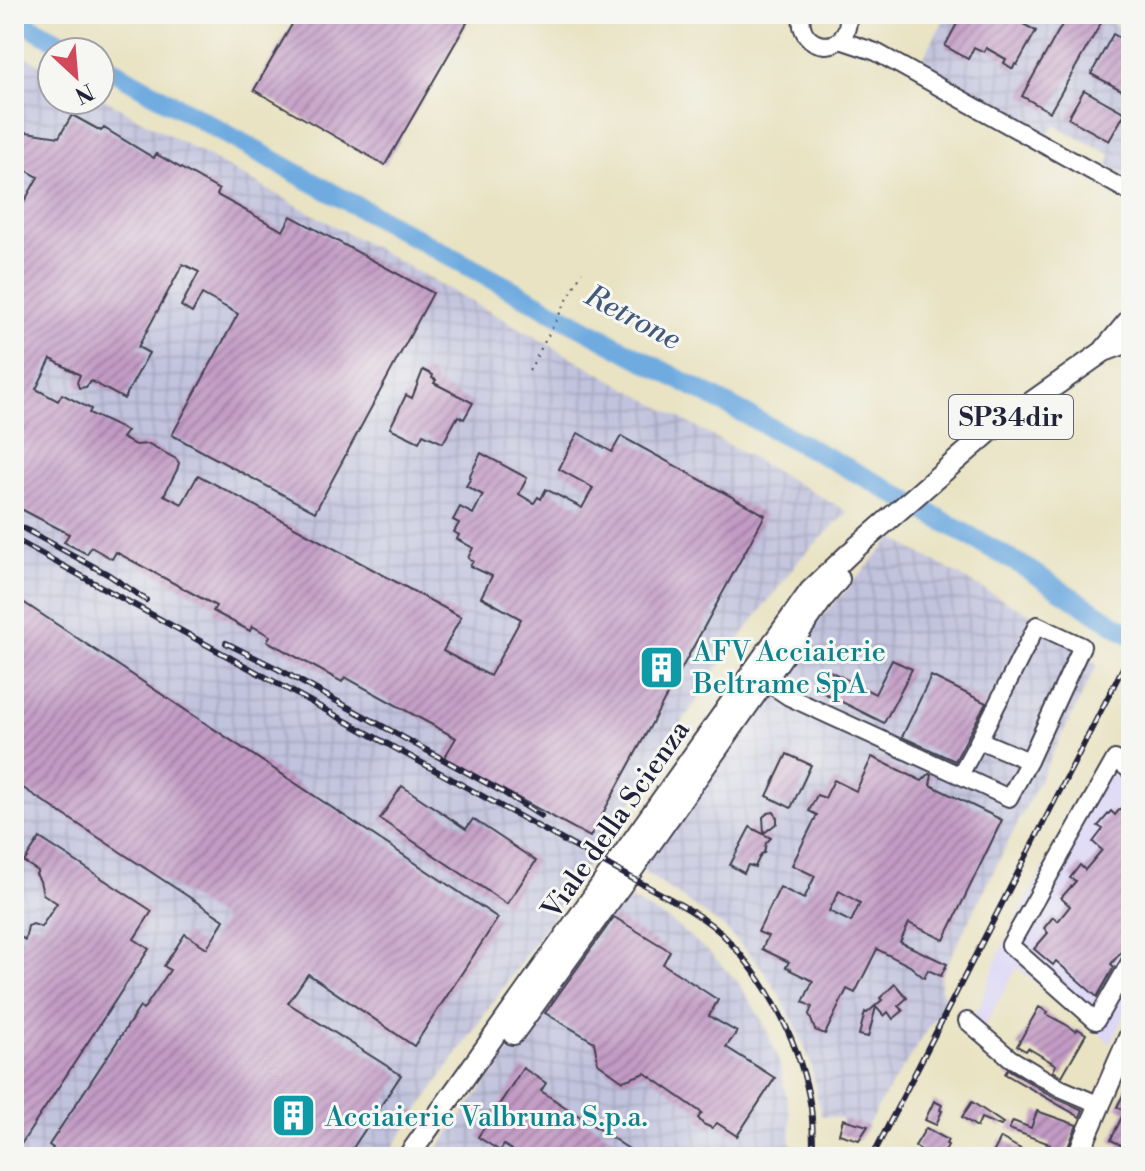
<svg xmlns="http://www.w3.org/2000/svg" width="1145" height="1171" font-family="'Libre Bodoni',serif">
  <defs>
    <pattern id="industrial-grid" width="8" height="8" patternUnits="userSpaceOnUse" patternTransform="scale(2)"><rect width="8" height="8" fill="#c1c2dd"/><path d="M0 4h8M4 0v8" fill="none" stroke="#a6a6bf"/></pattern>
    <pattern id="building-hatch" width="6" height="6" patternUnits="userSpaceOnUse" patternTransform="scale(2)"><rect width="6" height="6" fill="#c39bc5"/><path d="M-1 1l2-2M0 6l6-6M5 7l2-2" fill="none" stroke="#9e7ea1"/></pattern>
  </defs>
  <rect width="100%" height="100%" fill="#f6f6f2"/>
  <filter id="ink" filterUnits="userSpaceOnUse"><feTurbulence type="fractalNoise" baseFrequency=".0125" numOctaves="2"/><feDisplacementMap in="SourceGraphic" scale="16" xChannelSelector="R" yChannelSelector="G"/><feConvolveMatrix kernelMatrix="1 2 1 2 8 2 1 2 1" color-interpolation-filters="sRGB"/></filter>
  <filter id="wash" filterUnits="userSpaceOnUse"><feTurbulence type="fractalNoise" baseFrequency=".006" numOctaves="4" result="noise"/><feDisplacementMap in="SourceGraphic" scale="32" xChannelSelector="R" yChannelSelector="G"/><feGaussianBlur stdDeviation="1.8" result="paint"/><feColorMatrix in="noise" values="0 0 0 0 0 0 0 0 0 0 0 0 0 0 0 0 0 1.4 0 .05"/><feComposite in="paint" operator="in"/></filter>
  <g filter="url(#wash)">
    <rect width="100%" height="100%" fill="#e9e3c3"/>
    <!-- built -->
    <polygon fill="#dbd6f7" points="1131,766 1131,1002 1111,1043 1017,967 984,1027 972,1018 980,1005 999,954 1085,788"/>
    <!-- industrial -->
    <g fill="url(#industrial-grid)">
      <polygon points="947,14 1093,14 1131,33 1131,178 1107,165 1112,155 1055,125 1049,134 933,68 921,62"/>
      <polygon points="14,50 52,71 52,100 100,100 100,97 514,325 848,512 799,560 716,670 626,810 386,1157 14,1157"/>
      <polygon points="893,538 1001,599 1098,647 1091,662 1097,665 941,976 941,989 945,998 943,1006 882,1100 859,1140 839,1134 842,1118 821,1116 810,1061 797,1029 779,994 761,967 726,929 639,868 785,670 819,620"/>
      <polygon points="623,895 673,923 710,953 737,981 763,1022 778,1058 790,1114 791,1157 432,1157"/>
    </g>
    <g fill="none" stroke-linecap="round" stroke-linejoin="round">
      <!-- river -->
      <g stroke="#70abe0" stroke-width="20">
        <polyline points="14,18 79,52"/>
        <polyline points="100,63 312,182 665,372 876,483 1021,565 1131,635"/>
      </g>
    </g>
    <g id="blocks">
      <!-- building -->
      <g fill="url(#building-hatch)" fill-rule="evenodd">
        <polygon points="298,14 472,14 385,165 254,90"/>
        <polygon points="962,14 1005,14 1036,31 1017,65 1015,64 1013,69 1004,63 1006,59 986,48 984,52 974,47 968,59 945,46"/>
        <polygon points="1068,14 1085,14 1101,23 1050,112 1022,96"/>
        <polygon points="1113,34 1131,44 1131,95 1091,74"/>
        <polygon points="1084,90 1125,113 1109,141 1068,118"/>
        <polygon points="72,115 101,131 104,128 154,158 156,154 219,190 217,195 283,231 291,216 433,293 315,512 172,435 238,314 202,294 192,313 181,306 199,272 183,264 138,347 149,353 124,399 91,381 86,387 79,388 77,382 80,375 51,359 36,389 58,401 62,394 91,409 89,413 127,431 122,438 135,445 149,444 176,459 179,463 177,470 164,495 182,504 198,475 461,617 443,651 490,676 521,619 481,597 492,576 470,566 473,561 468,558 473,548 457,539 459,535 454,532 459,523 453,520 460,507 473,514 483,495 466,486 471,478 469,477 481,453 527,478 519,494 534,503 538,497 541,499 546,489 582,508 593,488 559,469 570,447 578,433 612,452 621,436 765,515 590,837 444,758 456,738 345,677 342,682 267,641 270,636 252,626 250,631 213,611 216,606 116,552 112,559 91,547 87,554 64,542 69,534 21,509 14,526 14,220 38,177 24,169 14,182 14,142 20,131 59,137"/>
        <polygon points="423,370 433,375 432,378 436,380 434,383 473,403 464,419 458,416 443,443 423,434 419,442 390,428 406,395 412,398"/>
        <polygon points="14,596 498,918 414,1046 308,974 288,1003 401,1075 347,1157 47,1157 53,1148 49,1145 140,1007 143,1010 170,970 164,966 185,934 207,948 224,920 14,782"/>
        <polygon points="892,660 912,669 884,723 818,690 828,670 875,694"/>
        <polygon points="931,676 986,703 955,761 902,737"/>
        <polygon points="787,754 811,765 791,808 767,796"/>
        <path d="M 872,757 L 922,781 L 929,774 L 932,775 L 930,785 L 1002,820 L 944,940 L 909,923 L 900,942 L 947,964 L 941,976 L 928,970 L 924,978 L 910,966 L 877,949 L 855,993 L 847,989 L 825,1034 L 815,1030 L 809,1014 L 812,1007 L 803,1002 L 813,981 L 790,970 L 791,969 L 786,967 L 789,962 L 762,949 L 768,936 L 758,932 L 780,887 L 804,899 L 815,876 L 792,865 L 817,815 L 809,811 L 817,795 L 825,798 L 834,780 L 856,791 ZM 839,891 L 860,903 L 851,922 L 829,911 Z"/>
        <polygon points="402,786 466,829 473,819 536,861 507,904 380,819"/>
        <polygon points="1131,796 1131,940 1111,964 1114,967 1097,997 1056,961 1053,965 1034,949 1048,933 1044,928 1053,917 1058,921 1070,906 1061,898 1076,881 1070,878 1080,865 1085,870 1102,850 1093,842 1103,829 1098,826 1111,811 1115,815"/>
        <polygon points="774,812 777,818 777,823 764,833 763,817 768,813"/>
        <polygon points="750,827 771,838 766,843 764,853 761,854 755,867 748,865 744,873 730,865"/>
        <polygon points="40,838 152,911 134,939 149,949 14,1155 14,932 25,940 28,926 33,924 41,927 57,903 43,894 40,881 36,874 38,871 24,862"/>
        <polygon points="614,917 670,951 663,964 718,1000 709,1016 737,1032 726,1047 775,1078 737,1136 717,1123 712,1128 703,1124 698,1118 702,1113 645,1073 623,1081 598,1063 594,1042 545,1013"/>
        <polygon points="895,984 907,998 898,1006 903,1011 893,1019 888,1012 884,1016 876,1007 868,1037 859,1035 865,1012 867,1013 882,1000 880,998"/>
        <polygon points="1039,1007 1048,1012 1046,1014 1065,1024 1076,1031 1078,1029 1086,1034 1062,1076 1053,1071 1056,1065 1028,1048 1026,1051 1017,1046"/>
        <polygon points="523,1068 546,1083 541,1091 641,1157 522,1157 504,1145 500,1151 478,1137"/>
        <polygon points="1008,1069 1055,1098 1083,1110 1080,1117 1005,1074"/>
        <polygon points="1131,1079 1131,1157 1115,1157 1121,1145 1111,1140 1125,1110 1117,1107"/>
        <polygon points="934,1101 942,1105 940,1110 942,1111 936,1125 925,1120"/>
        <polygon points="972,1102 1003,1123 1001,1126 981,1118 977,1127 962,1117"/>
        <polygon points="1037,1111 1077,1125 1064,1157 1053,1157 1055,1153 1048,1150 1050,1144 1009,1129 1013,1121 1031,1128"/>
        <polygon points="843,1119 868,1126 859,1140 839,1134"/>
        <polygon points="926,1128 948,1140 946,1144 948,1145 943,1155 935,1150 931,1156 915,1146"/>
        <polygon points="1001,1138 1035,1157 1002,1157 993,1153"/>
      </g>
    </g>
  </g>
  <g filter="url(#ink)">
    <use href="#blocks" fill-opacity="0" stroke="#403f4f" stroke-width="2"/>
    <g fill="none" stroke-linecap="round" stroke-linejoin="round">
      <defs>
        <g id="minor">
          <path d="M 802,14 C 795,50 851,60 848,14"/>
          <polyline points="840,40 876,52 1131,193"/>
          <polyline points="765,681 789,697 1009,798 1029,761 979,740 960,775"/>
          <polyline points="979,740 1037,625 1082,646 1029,761"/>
          <polyline points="1131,771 1115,759 1010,945 1096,1021 1131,960"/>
          <polyline points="967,1021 1010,1058 1060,1088 1100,1105"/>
        </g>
        <g id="major">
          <polyline points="1105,349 1131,318"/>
          <polyline points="513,1034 628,876 824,597 839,579"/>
          <polyline points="408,1157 810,591 851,552 988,433 1104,351 1131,341"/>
          <polyline points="1077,1157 1131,1033"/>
        </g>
      </defs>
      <!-- minor casing -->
      <use href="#minor" stroke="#403f4f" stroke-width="20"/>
      <!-- major casing -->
      <use href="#major" stroke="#403f4f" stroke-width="24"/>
      <!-- path -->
      <polyline stroke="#403f4f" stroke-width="2" stroke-dasharray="2 6" stroke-linecap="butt" points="529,371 582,272"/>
      <!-- minor -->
      <use href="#minor" stroke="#fff" stroke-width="16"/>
      <!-- major -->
      <use href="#major" stroke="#fff" stroke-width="20"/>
      <defs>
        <g id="rail">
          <polyline points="14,523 109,575 146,600"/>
          <path d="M 14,539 L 628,876 C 658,893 704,914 727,939 C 770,985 801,1045 811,1108 C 813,1124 813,1141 813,1157"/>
          <polyline points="226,643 278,669 501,791 541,816"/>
          <polyline points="872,1157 1131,652"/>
        </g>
      </defs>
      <!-- rail casing -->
      <use href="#rail" stroke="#22223b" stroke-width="6"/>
      <!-- rail -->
      <use href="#rail" stroke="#f6f6f2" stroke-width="3" stroke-dasharray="9" stroke-linecap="butt"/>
    </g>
  </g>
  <!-- icons -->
  <defs>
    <symbol id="building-square" viewBox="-11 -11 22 22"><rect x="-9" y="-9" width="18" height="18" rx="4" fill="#0f9aa8" stroke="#f6f6f2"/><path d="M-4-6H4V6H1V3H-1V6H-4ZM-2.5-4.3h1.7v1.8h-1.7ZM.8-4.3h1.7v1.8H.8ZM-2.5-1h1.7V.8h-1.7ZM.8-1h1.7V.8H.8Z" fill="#fff"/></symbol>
  </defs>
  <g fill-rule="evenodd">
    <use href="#building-square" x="636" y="642" width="51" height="51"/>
    <use href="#building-square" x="268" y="1090" width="51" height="51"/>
  </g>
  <g text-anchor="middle" stroke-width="6" stroke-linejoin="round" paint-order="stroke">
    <!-- shield labels -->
    <rect fill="#f6f6f2" stroke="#626272" stroke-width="2" x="949" y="395" width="124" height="44" rx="6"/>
    <g font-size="26" font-weight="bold" fill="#22223b">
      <text x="1011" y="426">SP34dir</text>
    </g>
    <!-- culture labels -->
    <g font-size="28" fill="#0d838f" stroke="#f6f6f2" text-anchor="start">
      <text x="693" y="661">AFV Acciaierie<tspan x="693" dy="32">Beltrame SpA</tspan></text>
      <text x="325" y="1126">Acciaierie Valbruna S.p.a.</text>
    </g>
    <!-- street labels -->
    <g font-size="28" fill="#22223b" stroke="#f6f6f2">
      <text transform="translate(615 819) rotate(-55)" y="10">Viale della Scienza</text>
    </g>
    <!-- water labels -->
    <g font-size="30" font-style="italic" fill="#41597d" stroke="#f6f6f2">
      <text transform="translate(633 317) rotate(28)" y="10">Retrone</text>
    </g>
  </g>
  <!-- margin -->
  <rect width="1145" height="1171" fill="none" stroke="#f6f6f2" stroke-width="48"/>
  <!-- north arrow -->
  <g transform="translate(76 76) rotate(154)"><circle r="38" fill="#f6f6f2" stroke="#a1a1a9" stroke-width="2"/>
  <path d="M0-6L14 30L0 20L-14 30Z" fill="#d1495b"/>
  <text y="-12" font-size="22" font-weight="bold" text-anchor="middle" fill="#22223b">N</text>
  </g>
</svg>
